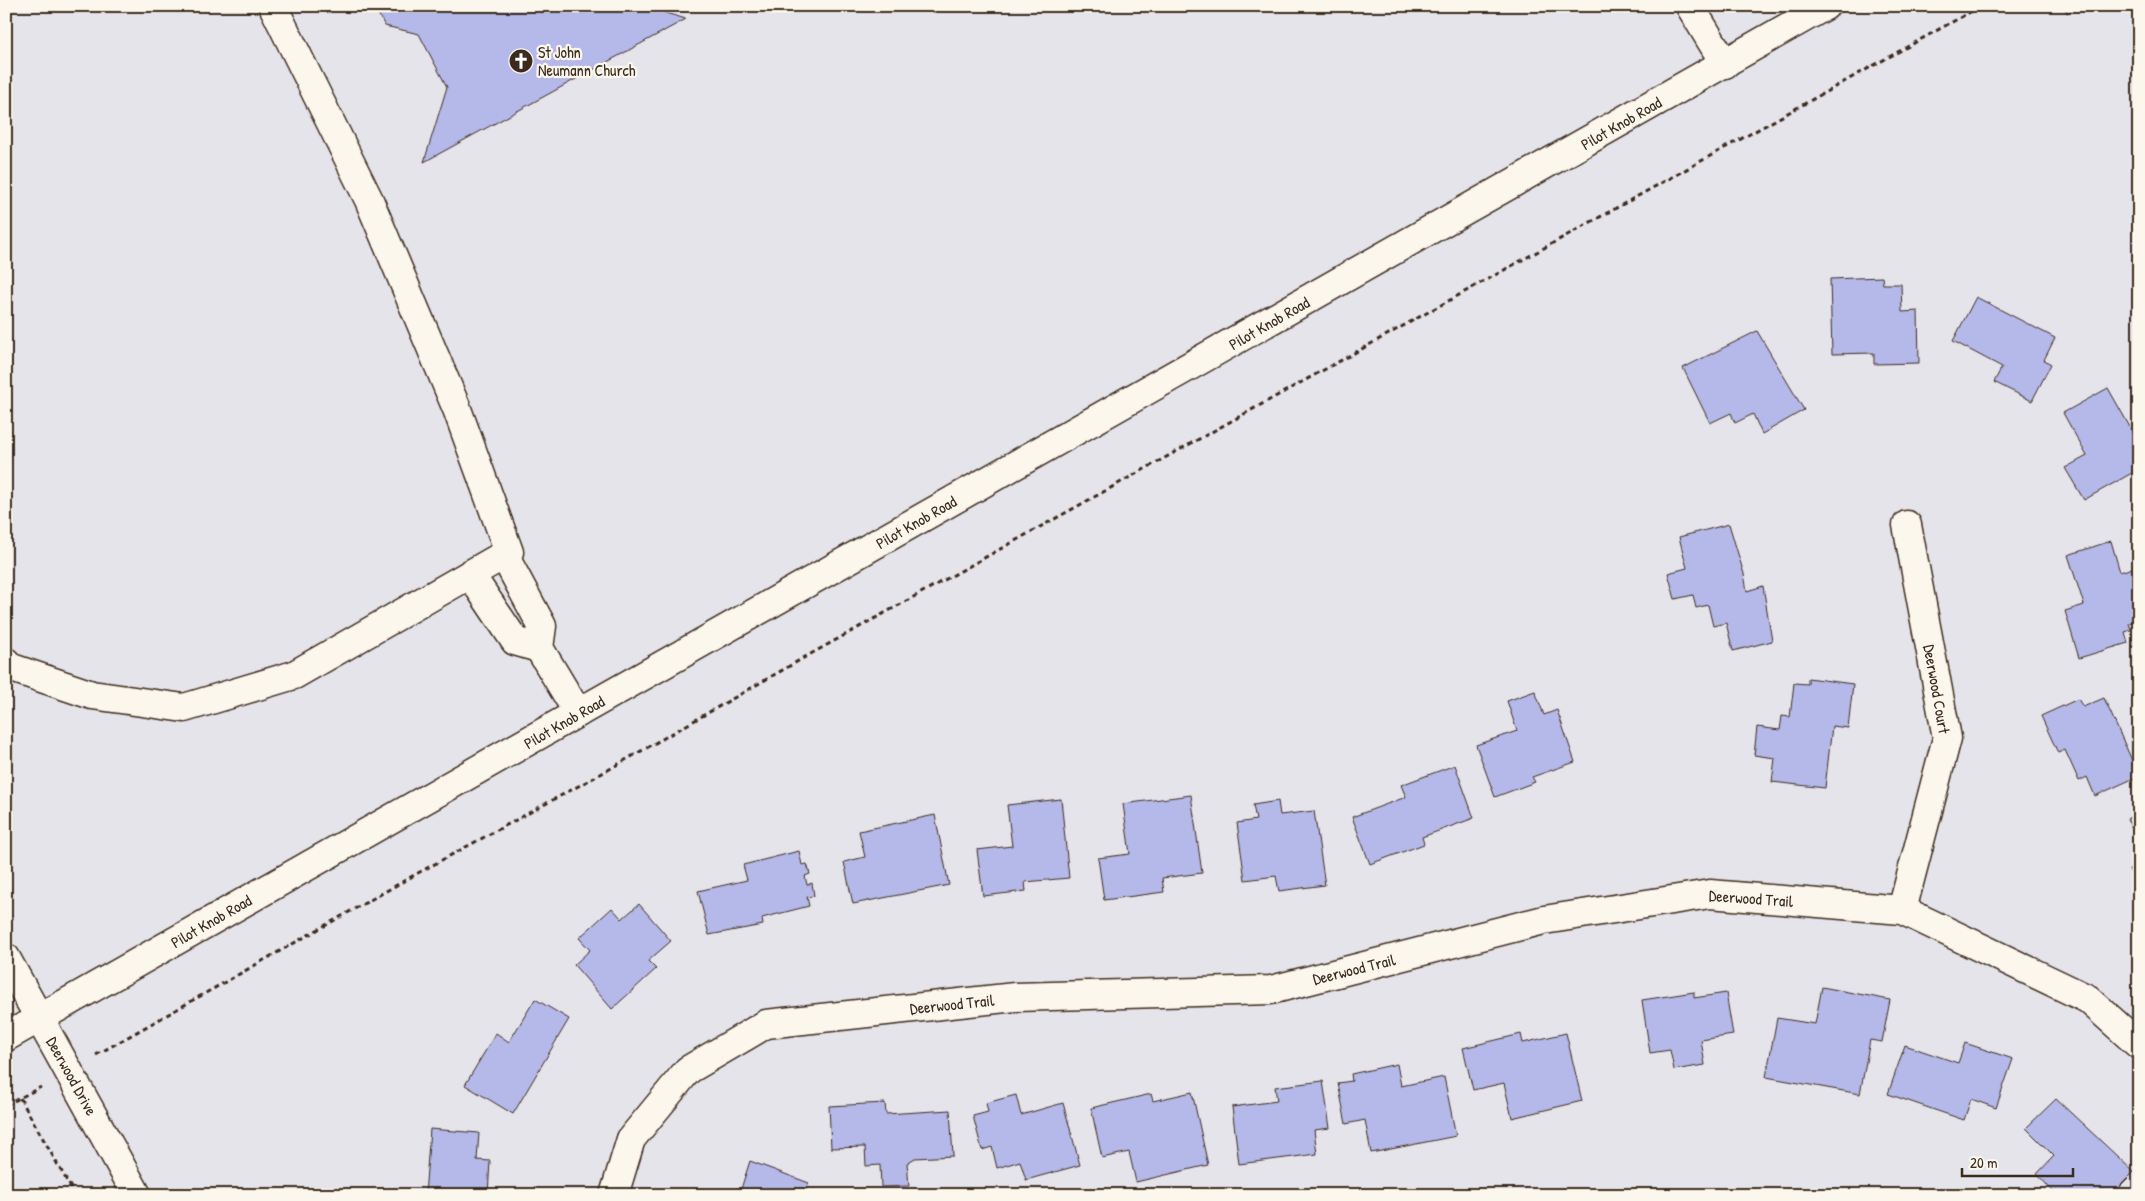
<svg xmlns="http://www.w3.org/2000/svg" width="2145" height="1201" font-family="'Patrick Hand',sans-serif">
  <rect width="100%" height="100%" fill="#e6e4eb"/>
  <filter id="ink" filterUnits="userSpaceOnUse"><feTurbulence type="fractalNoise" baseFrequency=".02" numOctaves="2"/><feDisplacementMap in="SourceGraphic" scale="10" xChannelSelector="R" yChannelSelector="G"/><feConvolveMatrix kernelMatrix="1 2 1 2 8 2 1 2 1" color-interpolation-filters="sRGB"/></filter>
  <g filter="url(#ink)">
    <!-- building -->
    <g fill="#b4b9ea" stroke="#3b2a1e">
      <polygon points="377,6 642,6 686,19 424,162 447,87 419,34 385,26 376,10"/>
      <polygon points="2064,6 2074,6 2075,8 2067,13"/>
      <polygon points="1882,277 1883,284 1901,284 1902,312 1918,311 1919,363 1874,364 1874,353 1832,354 1830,279"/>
      <polygon points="1976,297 2055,338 2044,360 2051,364 2032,401 1994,382 2002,367 1953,341"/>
      <polygon points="1757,331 1804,410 1762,434 1753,414 1735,423 1731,413 1710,423 1683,368"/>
      <polygon points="2108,388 2139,443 2139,469 2084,500 2065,468 2087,456 2063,413"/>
      <polygon points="1729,524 1744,574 1747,591 1763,586 1772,641 1733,651 1726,623 1713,626 1708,605 1696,608 1693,595 1675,599 1668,573 1687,568 1679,537"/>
      <polygon points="2111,541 2120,572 2139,566 2139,599 2132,601 2138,621 2129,623 2131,630 2125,632 2128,643 2079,658 2065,611 2084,605 2068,555"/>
      <polygon points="1808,678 1853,684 1848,728 1832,726 1825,788 1772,782 1775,758 1754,755 1757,727 1780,730 1782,716 1790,717 1794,683 1808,684"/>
      <polygon points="1535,691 1544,715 1557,710 1575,762 1532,777 1535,782 1495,797 1476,745 1517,731 1507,701"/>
      <polygon points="2104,698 2139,776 2095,796 2087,777 2079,781 2065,750 2058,753 2041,716 2078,699 2083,707"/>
      <polygon points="1455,765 1474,818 1422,837 1424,844 1370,864 1352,817 1406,797 1401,785"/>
      <polygon points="1191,795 1202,873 1162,878 1164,892 1104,900 1098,858 1130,854 1123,804"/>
      <polygon points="1061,799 1069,878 1025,882 1026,891 983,896 977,850 1012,846 1007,805"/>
      <polygon points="1278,801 1280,815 1314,811 1325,885 1279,891 1276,876 1245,880 1237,823 1256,820 1253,805"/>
      <polygon points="2139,812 2139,842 2127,819"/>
      <polygon points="935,815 949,885 853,904 844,862 865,857 859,831"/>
      <polygon points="799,851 802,865 807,864 810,874 805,876 807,885 812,883 814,896 807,897 809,906 762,918 763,925 709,935 698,891 747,880 743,865"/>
      <polygon points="2139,864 2139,888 2129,869"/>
      <polygon points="639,904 671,941 648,961 656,969 612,1009 574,965 590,950 579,938 612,908 622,919"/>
      <polygon points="1822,987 1890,1000 1882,1042 1870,1040 1860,1094 1766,1077 1777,1018 1815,1024"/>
      <polygon points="1694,992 1694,998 1726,993 1733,1035 1701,1040 1705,1065 1674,1070 1670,1050 1650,1053 1642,1000"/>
      <polygon points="535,999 569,1019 513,1114 465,1085 496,1033 509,1042"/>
      <polygon points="1566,1033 1582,1101 1512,1118 1504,1083 1473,1090 1463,1048 1521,1034 1523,1043"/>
      <polygon points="1965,1043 2013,1059 1996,1108 1971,1099 1964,1120 1888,1094 1905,1045 1958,1063"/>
      <polygon points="1397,1064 1401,1086 1444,1077 1456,1136 1371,1153 1365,1120 1346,1124 1338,1083 1352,1081 1351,1074"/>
      <polygon points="1323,1081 1330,1128 1314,1130 1317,1154 1239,1164 1232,1107 1277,1101 1275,1087"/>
      <polygon points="1192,1092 1208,1165 1136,1182 1129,1152 1102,1158 1091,1108 1151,1094 1153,1101"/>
      <polygon points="1016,1095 1021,1115 1063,1103 1080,1165 1026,1180 1020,1161 997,1168 992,1147 982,1150 973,1116 988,1112 986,1103"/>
      <polygon points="2056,1099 2134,1172 2111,1195 2056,1195 2037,1174 2054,1156 2026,1128"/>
      <polygon points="885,1103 886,1114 950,1110 953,1156 915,1158 907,1163 909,1186 881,1187 880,1165 866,1166 865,1147 831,1148 829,1106"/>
      <polygon points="430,1129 479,1133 477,1160 490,1161 488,1195 425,1195"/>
      <polygon points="750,1161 809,1183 804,1195 739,1195"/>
    </g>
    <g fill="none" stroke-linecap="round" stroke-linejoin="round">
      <defs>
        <g id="minor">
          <polyline points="1690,6 1725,64"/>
          <polyline points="504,555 542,626 539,648 578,713"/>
          <polyline points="470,574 515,641 539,648"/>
          <polyline points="6,662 9,667 92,695 184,708 294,675 509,552 457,409 369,200 273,6"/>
          <polyline points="1902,910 1947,738 1907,525"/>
          <polyline points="6,958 137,1195"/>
          <polyline points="614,1195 631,1139 688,1070 766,1024 1015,997 1271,990 1544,920 1710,894 1902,910 2088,999 2139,1045"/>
        </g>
        <polyline id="major" points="6,1037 1825,6"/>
      </defs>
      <!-- minor casing -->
      <use href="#minor" stroke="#3b2a1e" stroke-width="31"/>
      <!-- major casing -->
      <use href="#major" stroke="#3b2a1e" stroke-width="31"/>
      <!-- path -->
      <g stroke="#3b2a1e" stroke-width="3" stroke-dasharray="5 4" stroke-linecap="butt">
        <polyline points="96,1055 418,873 608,770 807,656 1981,6"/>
        <polyline points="20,1098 75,1195"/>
        <polyline points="6,1105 41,1087"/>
      </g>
      <!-- minor -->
      <use href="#minor" stroke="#fbf7ec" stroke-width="28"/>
      <!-- major -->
      <use href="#major" stroke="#fbf7ec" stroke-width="28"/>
    </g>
  </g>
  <!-- icons -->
  <defs>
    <symbol id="church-disc" viewBox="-11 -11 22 22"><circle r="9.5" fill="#3b2a1e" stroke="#fbf7ec"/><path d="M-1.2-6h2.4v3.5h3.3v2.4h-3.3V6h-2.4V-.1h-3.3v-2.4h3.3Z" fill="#fff"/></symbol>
  </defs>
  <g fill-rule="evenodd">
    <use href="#church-disc" x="507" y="47" width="28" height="28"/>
  </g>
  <g text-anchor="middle" stroke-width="4.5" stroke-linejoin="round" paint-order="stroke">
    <!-- poi labels -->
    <g font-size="16" fill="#3b2a1e" stroke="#fbf7ec" text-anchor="start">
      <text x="538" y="58">St John<tspan x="538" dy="18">Neumann Church</tspan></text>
    </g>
    <!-- street labels -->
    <g font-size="16" fill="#3b2a1e" stroke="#fbf7ec">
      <text transform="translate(1621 123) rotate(-30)" y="6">Pilot Knob Road</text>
      <text transform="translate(1269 323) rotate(-30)" y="6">Pilot Knob Road</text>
      <text transform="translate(916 522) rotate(-30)" y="6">Pilot Knob Road</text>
      <text transform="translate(1937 689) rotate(80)" y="6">Deerwood Court</text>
      <text transform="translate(564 722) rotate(-30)" y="6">Pilot Knob Road</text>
      <text transform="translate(1751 898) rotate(4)" y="6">Deerwood Trail</text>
      <text transform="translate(211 921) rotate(-30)" y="6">Pilot Knob Road</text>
      <text transform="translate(1354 969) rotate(-14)" y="6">Deerwood Trail</text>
      <text transform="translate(952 1004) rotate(-6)" y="6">Deerwood Trail</text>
      <text transform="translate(72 1076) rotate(61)" y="6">Deerwood Drive</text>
    </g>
  </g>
  <!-- margin -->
  <rect width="2145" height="1201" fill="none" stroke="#fbf7ec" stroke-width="25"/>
  <rect x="12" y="12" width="2120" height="1176" fill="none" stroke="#3b2a1e" stroke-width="2" filter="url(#ink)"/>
  <!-- scale -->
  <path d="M1962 1168v8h111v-8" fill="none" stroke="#3b2a1e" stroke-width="2.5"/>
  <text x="1970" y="1168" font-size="15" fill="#3b2a1e" stroke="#fbf7ec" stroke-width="4" paint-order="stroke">20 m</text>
</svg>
